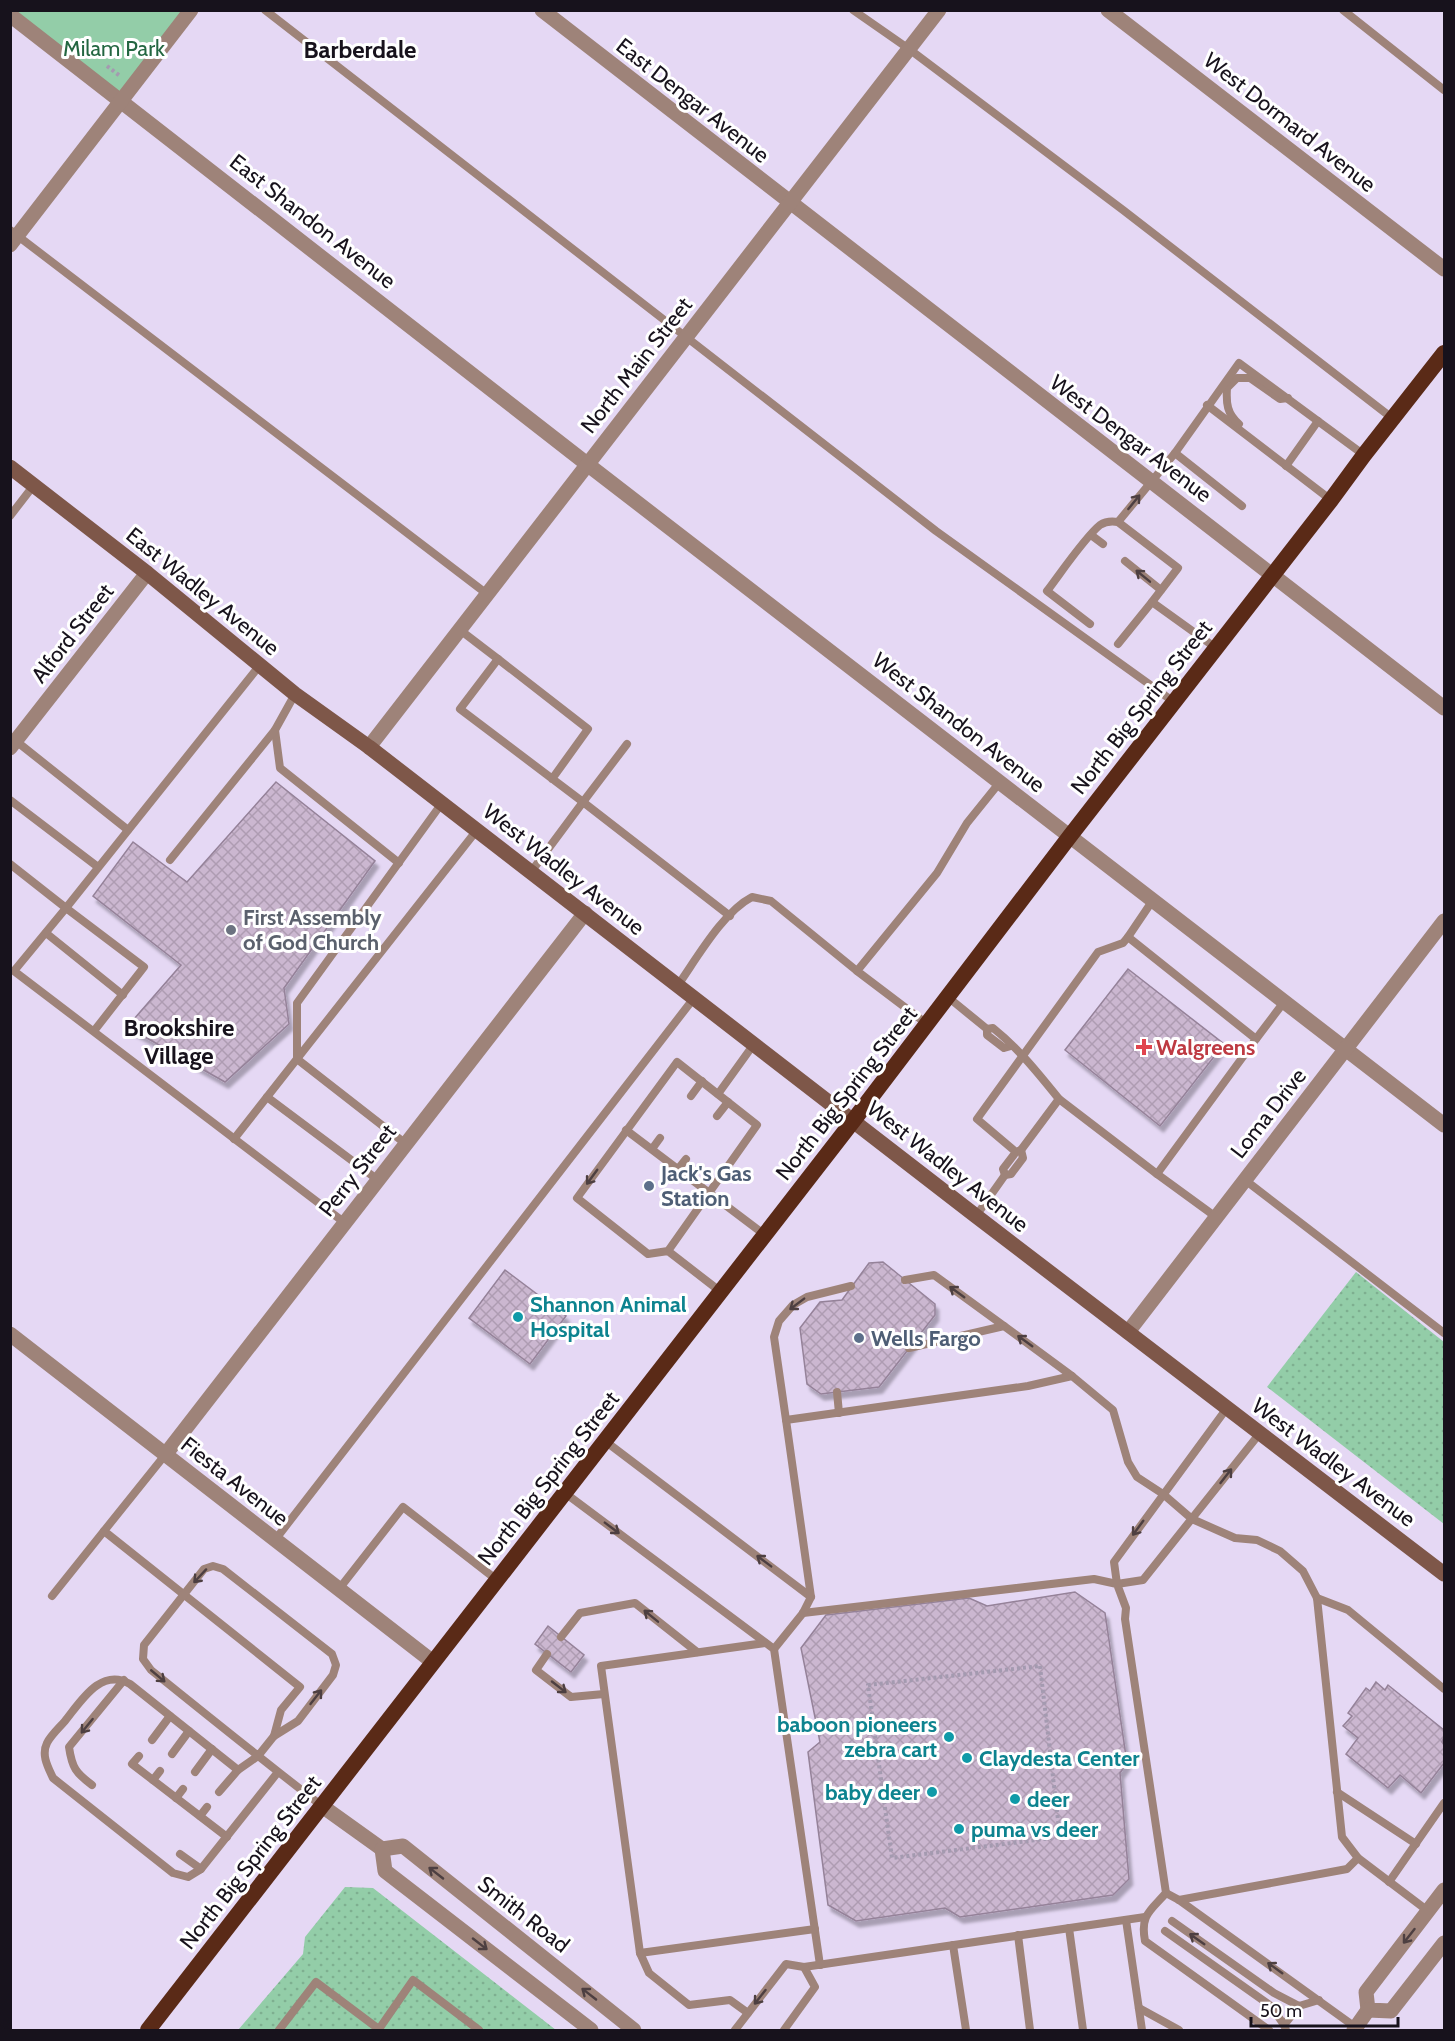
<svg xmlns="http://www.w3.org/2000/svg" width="1455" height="2041" font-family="Cabin,sans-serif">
  <defs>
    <pattern id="grass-dots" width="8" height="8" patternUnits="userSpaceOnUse" patternTransform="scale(1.5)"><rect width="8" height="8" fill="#93cda8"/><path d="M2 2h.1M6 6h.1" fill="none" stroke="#7eaf90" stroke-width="1.8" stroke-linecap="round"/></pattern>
    <pattern id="building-cross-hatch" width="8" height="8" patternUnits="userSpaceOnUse" patternTransform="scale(1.5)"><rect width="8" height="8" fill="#cbb7d0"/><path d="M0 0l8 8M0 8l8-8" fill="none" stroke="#ae9cb2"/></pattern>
    <filter id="shadow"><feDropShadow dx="3.5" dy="6" stdDeviation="1.5" flood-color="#0004"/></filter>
  </defs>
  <rect width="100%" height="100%" fill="#e5d8f4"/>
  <!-- grass -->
  <g fill="url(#grass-dots)">
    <polygon points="1356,1272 1444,1342 1444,1524 1267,1387"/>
    <polygon points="345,1887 373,1888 556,2030 238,2030 303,1954 305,1937"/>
  </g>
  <!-- park -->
  <polygon fill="#93cda8" points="10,11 191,11 122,100"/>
  <!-- building -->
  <g fill="url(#building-cross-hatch)" stroke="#958299" stroke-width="1.5" filter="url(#shadow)">
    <polygon points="276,782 375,861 284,988 289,1024 225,1082 127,1027 181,965 93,896 133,842 187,882"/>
    <polygon points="1128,969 1224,1044 1160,1126 1065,1050"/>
    <polygon points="883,1262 935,1304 935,1315 879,1387 821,1394 807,1384 800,1328 820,1302 842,1300 869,1263"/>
    <polygon points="505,1270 566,1316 530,1364 469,1318"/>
    <polygon points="1075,1592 1105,1613 1127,1763 1120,1773 1129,1879 1113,1895 960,1917 945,1908 856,1921 828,1905 808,1752 820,1742 801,1648 826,1615 969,1598 987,1606"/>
    <polygon points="548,1626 584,1655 571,1672 535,1644"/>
    <polygon points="1376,1682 1385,1690 1388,1685 1444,1730 1444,1737 1442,1742 1444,1745 1444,1763 1421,1793 1400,1775 1388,1788 1346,1754 1358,1738 1343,1726 1352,1716 1348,1713 1366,1688 1370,1691"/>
  </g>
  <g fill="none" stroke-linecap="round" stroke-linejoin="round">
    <!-- path -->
    <g stroke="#a49ab0" stroke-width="4" stroke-dasharray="3 3" stroke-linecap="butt">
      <polyline points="107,66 120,76"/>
      <polygon points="1040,1666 1060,1837 892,1858 868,1685"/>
    </g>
    <!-- service -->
    <g stroke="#9e8379" stroke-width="8">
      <polyline points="265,10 936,531 1174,702"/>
      <polyline points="853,10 909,49 1123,210 1392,418"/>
      <polyline points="1343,10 1444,90"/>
      <polyline points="10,230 487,594"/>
      <polyline points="1207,405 1331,500"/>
      <path d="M 1239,424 C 1227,414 1226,403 1227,388 L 1237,378 L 1250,378 L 1280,399 L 1288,398"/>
      <polyline points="1175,453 1242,506"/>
      <polyline points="1286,466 1318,421"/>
      <polyline points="10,516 34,485"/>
      <polyline points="1118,522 1175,453 1239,363 1364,455"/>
      <polyline points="1091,535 1103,544"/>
      <polyline points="1125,561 1161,590"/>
      <path d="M 1090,624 L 1047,591 C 1060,574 1085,537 1100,525 C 1106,521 1112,521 1118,522 L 1178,568 L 1152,602"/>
      <polyline points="460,630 498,659"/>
      <polyline points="1118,644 1152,602 1216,648"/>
      <polyline points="295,694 275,730 280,768 399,863"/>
      <polyline points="16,741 128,830"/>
      <polyline points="552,779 588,729 498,659 460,709 583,802 627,744"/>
      <polyline points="10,800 98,867"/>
      <polyline points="170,860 275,730"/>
      <polyline points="10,864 66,908 260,665"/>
      <polyline points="531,872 583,802 730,916"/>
      <polyline points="46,933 123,995"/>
      <polyline points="1128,937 1153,900"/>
      <path d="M 678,985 C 697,958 723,912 752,897 L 771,901 L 857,971"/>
      <polyline points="949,998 987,1029 987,1035 1004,1048 1011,1046"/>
      <polyline points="927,1024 857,971 937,873 967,823 1000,782"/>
      <path d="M 987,1029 L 993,1028 C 1018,1048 1038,1073 1059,1099"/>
      <polyline points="94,1031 144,967 66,908 14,971 345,1223"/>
      <polyline points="1256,1039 1284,1002"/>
      <polyline points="718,1094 754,1044"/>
      <polyline points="691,1096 702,1081"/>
      <polyline points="267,1097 378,1180"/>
      <polyline points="717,1116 728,1102"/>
      <polyline points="626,1130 765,1235"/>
      <polyline points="234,1139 477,830"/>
      <polyline points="406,1144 297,1059 297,1003 442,803"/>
      <polyline points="652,1149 660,1138"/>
      <polyline points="678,1169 686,1159"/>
      <polyline points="1157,1174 1216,1217"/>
      <polyline points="1005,1175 1003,1169 1016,1152 1021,1150 1059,1099 1157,1174 1256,1039 1128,937 1123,943 1098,952 977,1119 1016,1152"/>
      <polyline points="1245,1180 1444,1333"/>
      <polyline points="976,1216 1005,1175 1011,1174 1023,1158 1021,1150"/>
      <polyline points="668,1251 757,1125 677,1062 577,1198 648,1254 668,1251 721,1292"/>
      <polyline points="905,1280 934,1275 1004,1326"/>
      <polyline points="909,1348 1004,1326 1072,1376"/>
      <polyline points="837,1392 839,1413"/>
      <polyline points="1227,1408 1114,1562 1117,1584 1143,1580 1260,1433"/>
      <polyline points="786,1420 774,1337 779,1321 793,1305 807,1297 851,1286"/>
      <polyline points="605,1441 811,1597"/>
      <polyline points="165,1455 104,1531 300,1687 281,1710 274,1736"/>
      <polyline points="565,1493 774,1649 820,1965"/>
      <polyline points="275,1540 694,998"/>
      <polyline points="339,1589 403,1507 497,1580"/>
      <polyline points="52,1596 104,1531"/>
      <polyline points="1317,1598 1348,1610 1444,1689"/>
      <path d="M 803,1613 L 1094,1579 L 1117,1584 L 1126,1608 L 1125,1619 L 1166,1893 C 1150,1911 1140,1915 1145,1941 L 1269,2030"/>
      <polyline points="561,1637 580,1613 635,1603 697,1652"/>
      <polyline points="765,1643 601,1666 640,1953 815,1929"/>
      <polyline points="774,1649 803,1613 811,1597 786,1420 1028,1386 1072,1376 1113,1410 1128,1462 1137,1477 1163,1494 1192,1519 1235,1538 1257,1540 1280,1551 1303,1571 1317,1598 1342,1837 1358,1858 1428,1911"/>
      <polyline points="547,1654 536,1670 571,1697 604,1694"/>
      <polyline points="152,1740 170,1716"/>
      <polyline points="172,1754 189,1731"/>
      <polyline points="139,1756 132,1764 227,1837"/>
      <polyline points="195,1772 212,1749"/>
      <path d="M 278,1772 L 201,1869 L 188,1877 L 173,1873 L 53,1778 C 48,1767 41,1755 47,1743 C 51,1735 60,1727 65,1721 C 81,1701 101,1667 130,1684 L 238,1770 L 258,1756 L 274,1736 L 298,1721 L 333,1675 L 336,1665 L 332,1654 L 223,1569 L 213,1566 L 204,1569 L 144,1645 L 143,1659 L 151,1670 C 208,1716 264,1761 322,1806"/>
      <polyline points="153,1780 160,1771"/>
      <path d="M 92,1785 C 76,1773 72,1768 69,1747 L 124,1680"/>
      <polyline points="219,1792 238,1770"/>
      <polyline points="1337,1792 1416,1844"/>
      <polyline points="176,1798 183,1789"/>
      <polyline points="200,1816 207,1807"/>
      <polyline points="180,1854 201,1869"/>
      <polyline points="1389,1882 1444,1803"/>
      <polyline points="1166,1893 1179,1900 1358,2029"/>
      <polyline points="1179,1900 1347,1869 1358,1858"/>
      <polyline points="1126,1920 1142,2030"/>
      <polyline points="1172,1921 1274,1993 1299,2006 1319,2000"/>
      <polyline points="1069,1928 1083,2030"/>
      <polyline points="1165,1931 1271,2006 1284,2025 1286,2030"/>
      <polyline points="1018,1935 1030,2030"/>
      <polyline points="953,1945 966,2030"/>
      <polyline points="640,1953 649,1973 689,2005 730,2000 748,2013"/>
      <polyline points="804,1967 1145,1917"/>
      <polyline points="1139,2008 1179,2030"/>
      <polyline points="1284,2025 1299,2006"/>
      <polyline points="379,2029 413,1980 479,2030"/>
      <polyline points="279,2030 316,1982 380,2030"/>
      <polyline points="735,2030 786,1964 804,1967 815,1987 784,2030"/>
    </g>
    <!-- minor -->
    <g stroke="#9e8379" stroke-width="15">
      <polyline points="542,10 1444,708"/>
      <polyline points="10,15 587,464 1444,1125"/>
      <polyline points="10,245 191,10"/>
      <polyline points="10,748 147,573"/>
      <polyline points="1128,1332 1444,921"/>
      <polyline points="10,1334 433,1662"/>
      <polyline points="165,1455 585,913"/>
    </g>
    <!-- tertiary -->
    <g stroke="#9e8379" stroke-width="15">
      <polyline points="1108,10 1444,269"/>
      <polyline points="369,747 939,10"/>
      <polyline points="322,1806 382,1849 403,1846 634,2030"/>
      <polyline points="382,1849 385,1871 591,2030"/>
      <polyline points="1444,1890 1366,1992 1368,2010 1391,2011 1444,1943"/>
      <polyline points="1354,2030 1368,2010"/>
    </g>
    <!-- secondary -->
    <polyline stroke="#7e5749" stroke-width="15" points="10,467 147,573 295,694 369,747 976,1216 1444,1574"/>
    <!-- trunk -->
    <polyline stroke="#5a2a17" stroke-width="16" points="148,2030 853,1121 1070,836 1331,500 1364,455 1444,353"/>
  </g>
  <!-- one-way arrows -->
  <defs><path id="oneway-shaft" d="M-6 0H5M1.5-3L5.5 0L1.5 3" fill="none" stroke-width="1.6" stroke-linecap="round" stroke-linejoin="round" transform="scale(1.5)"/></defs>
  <g stroke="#4d3f41">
    <use href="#oneway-shaft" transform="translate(1134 502) rotate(-51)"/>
    <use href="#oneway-shaft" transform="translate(1143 576) rotate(-141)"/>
    <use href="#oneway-shaft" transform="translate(592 1177) rotate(126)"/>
    <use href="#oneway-shaft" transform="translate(957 1292) rotate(-144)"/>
    <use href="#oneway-shaft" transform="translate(797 1304) rotate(143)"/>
    <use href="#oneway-shaft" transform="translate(1025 1341) rotate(-144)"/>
    <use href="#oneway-shaft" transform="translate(1226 1476) rotate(-52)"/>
    <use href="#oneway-shaft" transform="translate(612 1528) rotate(37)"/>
    <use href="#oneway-shaft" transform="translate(1138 1528) rotate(126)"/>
    <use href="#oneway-shaft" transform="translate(764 1561) rotate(-143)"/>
    <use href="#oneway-shaft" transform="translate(200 1576) rotate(133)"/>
    <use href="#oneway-shaft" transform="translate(651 1616) rotate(-141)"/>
    <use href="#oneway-shaft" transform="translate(158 1676) rotate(40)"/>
    <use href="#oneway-shaft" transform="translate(559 1687) rotate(38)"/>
    <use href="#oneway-shaft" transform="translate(316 1697) rotate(-52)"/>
    <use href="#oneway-shaft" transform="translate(87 1726) rotate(129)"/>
    <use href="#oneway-shaft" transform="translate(436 1873) rotate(-142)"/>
    <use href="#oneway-shaft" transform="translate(1409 1936) rotate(128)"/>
    <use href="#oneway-shaft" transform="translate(1197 1939) rotate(-145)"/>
    <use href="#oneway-shaft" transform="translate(480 1944) rotate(38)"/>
    <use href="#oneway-shaft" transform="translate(1275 1968) rotate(-144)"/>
    <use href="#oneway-shaft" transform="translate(589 1994) rotate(-142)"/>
    <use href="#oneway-shaft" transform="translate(760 1997) rotate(128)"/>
  </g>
  <!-- markers -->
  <circle fill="#6b7280" stroke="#fff" stroke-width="2" cx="231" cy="930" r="6"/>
  <path fill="#e0444e" stroke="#fff" stroke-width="2" d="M1141 1038h6v6h6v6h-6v6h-6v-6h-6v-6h6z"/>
  <g fill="#5c6f8a" stroke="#fff" stroke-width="2">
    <circle cx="649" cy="1186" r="6"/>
    <circle cx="859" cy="1338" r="6"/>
  </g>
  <g fill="#0f9aa8" stroke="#fff" stroke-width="2">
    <circle cx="518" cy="1317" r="6"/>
    <circle cx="949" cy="1737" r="6"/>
    <circle cx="967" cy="1758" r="6"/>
    <circle cx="932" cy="1792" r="6"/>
    <circle cx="1015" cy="1799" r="6"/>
    <circle cx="959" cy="1829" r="6"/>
  </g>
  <g text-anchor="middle" stroke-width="6" stroke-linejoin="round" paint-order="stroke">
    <!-- park labels -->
    <g font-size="22" fill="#236641" stroke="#fff">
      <text x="114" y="56">Milam Park</text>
    </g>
    <!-- street labels -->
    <g font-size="22" fill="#17121c" stroke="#fff">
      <text transform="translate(693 100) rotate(38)" y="8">East Dengar Avenue</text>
      <text transform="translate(1290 122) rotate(38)" y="8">West Dormard Avenue</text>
      <text transform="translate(313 221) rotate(38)" y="8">East Shandon Avenue</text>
      <text transform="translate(636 365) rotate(-52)" y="8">North Main Street</text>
      <text transform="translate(1131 438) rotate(37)" y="8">West Dengar Avenue</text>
      <text transform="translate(203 591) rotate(39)" y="8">East Wadley Avenue</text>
      <text transform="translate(72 633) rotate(-52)" y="8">Alford Street</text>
      <text transform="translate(1141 707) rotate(-52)" y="8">North Big Spring Street</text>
      <text transform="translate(959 722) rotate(38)" y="8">West Shandon Avenue</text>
      <text transform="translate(564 869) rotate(38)" y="8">West Wadley Avenue</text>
      <text transform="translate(846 1093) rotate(-52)" y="8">North Big Spring Street</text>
      <text transform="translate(1268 1113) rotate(-52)" y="8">Loma Drive</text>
      <text transform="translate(948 1166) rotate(38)" y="8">West Wadley Avenue</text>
      <text transform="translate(357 1170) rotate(-52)" y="8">Perry Street</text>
      <text transform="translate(1334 1462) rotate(37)" y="8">West Wadley Avenue</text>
      <text transform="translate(548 1478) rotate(-52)" y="8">North Big Spring Street</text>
      <text transform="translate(235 1481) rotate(38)" y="8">Fiesta Avenue</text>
      <text transform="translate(250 1862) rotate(-52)" y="8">North Big Spring Street</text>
      <text transform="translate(524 1914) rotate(38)" y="8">Smith Road</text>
    </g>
    <!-- worship labels -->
    <g font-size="22" font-weight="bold" fill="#5b616d" stroke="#fff" text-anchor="start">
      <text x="243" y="925">First Assembly<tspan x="243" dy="25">of God Church</tspan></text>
    </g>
    <!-- health labels -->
    <g font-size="22" font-weight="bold" fill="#be3a42" stroke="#fff" text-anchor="start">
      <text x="1156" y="1055">Walgreens</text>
    </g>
    <!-- service labels -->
    <g font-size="22" font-weight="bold" fill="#4e5e75" stroke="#fff" text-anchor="start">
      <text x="661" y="1181">Jack's Gas<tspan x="661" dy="25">Station</tspan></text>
      <text x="871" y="1346">Wells Fargo</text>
    </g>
    <!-- culture labels -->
    <g font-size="22" font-weight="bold" fill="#0d838f" stroke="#fff" text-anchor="start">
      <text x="530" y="1312">Shannon Animal<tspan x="530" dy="25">Hospital</tspan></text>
      <text x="937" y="1732" text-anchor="end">baboon pioneers<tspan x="937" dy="25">zebra cart</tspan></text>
      <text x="979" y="1766">Claydesta Center</text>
      <text x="920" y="1800" text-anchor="end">baby deer</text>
      <text x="1027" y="1807">deer</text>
      <text x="971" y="1837">puma vs deer</text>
    </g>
    <!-- neighbourhood labels -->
    <g font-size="24" font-weight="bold" fill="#17121c" stroke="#fff">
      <text x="360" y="58">Barberdale</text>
      <text x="179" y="1036">Brookshire<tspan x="179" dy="28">Village</tspan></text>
    </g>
  </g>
  <!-- border -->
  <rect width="1455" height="2041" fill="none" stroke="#17121c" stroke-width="24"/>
  <!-- scale -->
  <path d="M1251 2017v9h147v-9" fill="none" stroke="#17121c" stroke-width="3"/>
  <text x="1260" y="2017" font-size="18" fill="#17121c" stroke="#ffffff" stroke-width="4.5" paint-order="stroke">50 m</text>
</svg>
